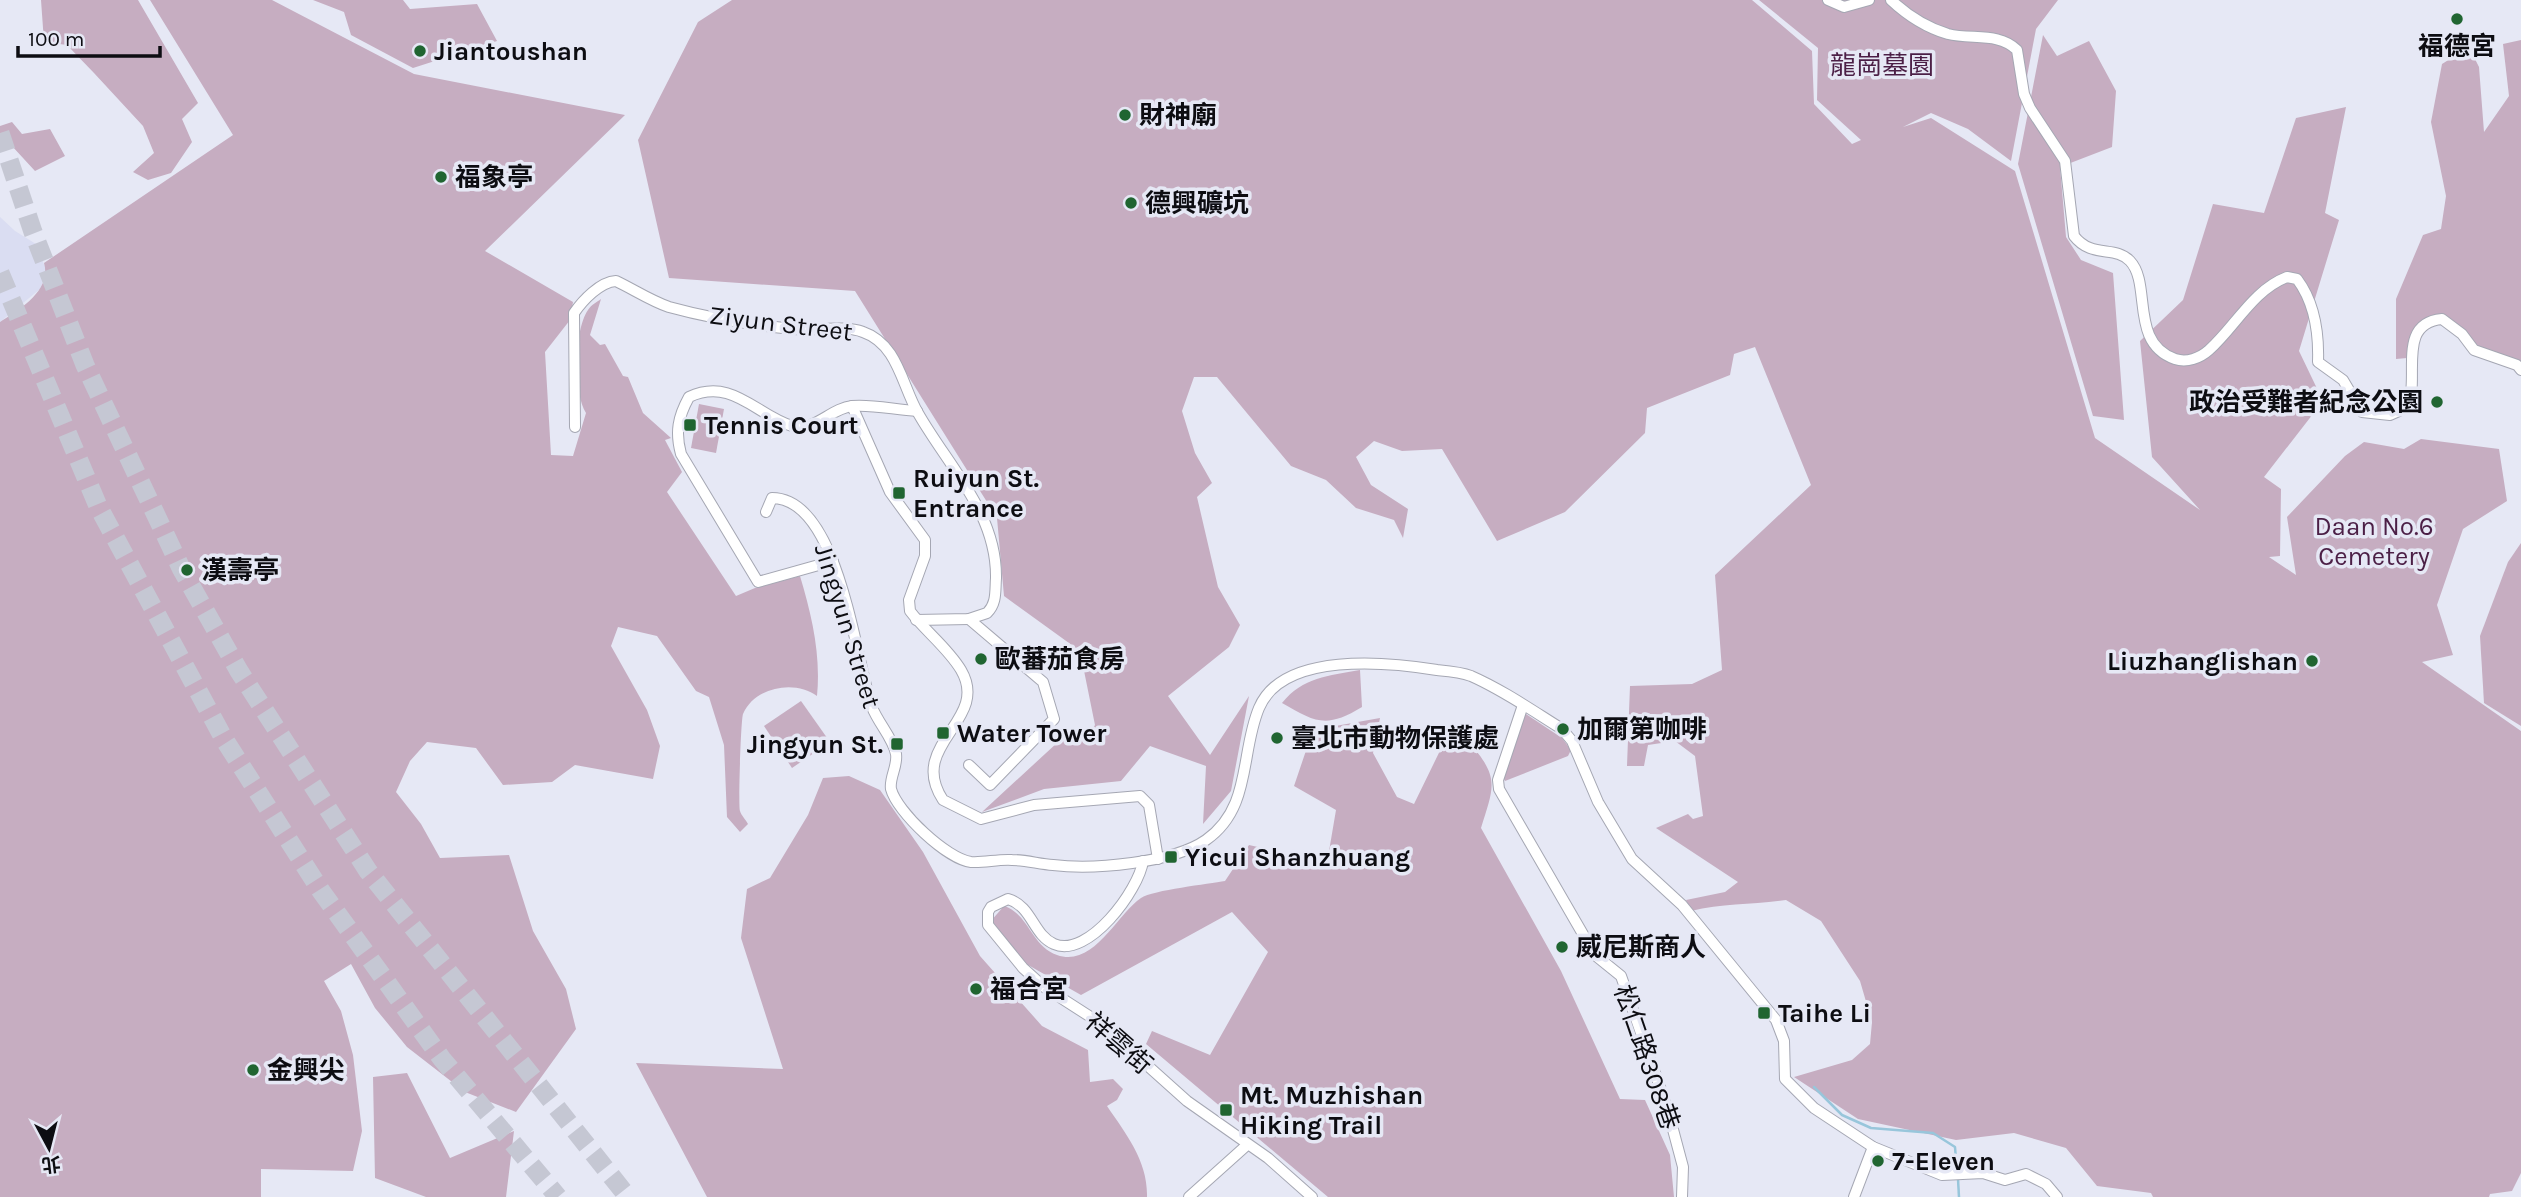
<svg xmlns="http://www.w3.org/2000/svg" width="2521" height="1197" font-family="Karla,'Noto Sans TC',sans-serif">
  <rect width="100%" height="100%" fill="#e6e8f5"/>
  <!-- built -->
  <polygon fill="#daddf2" points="0,217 15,231 36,244 47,272 40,289 0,322"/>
  <!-- green -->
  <g fill="#c6adc1">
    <polygon points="41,0 138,0 198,103 182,119 192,142 171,173 148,180 133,172 154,153 143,126 94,73 67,45 44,42"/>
    <path d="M 150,0 L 272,0 L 414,74 L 625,115 L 485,251 L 573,302 L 570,320 L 545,352 L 551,455 L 573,456 L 586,413 C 573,393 574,330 588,310 C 591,305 597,302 601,299 L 590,335 L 600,345 L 605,344 L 623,376 L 628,377 L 643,413 L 671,438 L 665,440 L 682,472 L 667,492 L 736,596 L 755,588 L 800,576 C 812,616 821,655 817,696 C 796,680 755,686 743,714 C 741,719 738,806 740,811 C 741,815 746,820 748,824 L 740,832 L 727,817 L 724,745 L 709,697 L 696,691 L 657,636 L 618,627 L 611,646 L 647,710 L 660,746 L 653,779 L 575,765 L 552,782 L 503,785 L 476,748 L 427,742 L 410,761 L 396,792 L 421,824 L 440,858 L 509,855 L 533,931 L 566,989 L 576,1029 L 516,1112 L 465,1092 L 407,1047 L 375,1008 L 351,964 L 324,981 L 341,1011 L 353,1055 L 362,1131 L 353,1171 L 261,1169 L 261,1197 L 0,1197 L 0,322 C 20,309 52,290 44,263 L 233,135 Z"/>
    <polygon points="313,0 403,0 410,9 477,4 497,41 413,68 351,35 344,12"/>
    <path d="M 732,0 L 1752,0 L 1812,51 L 1814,104 L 1852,144 L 1861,140 L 1817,100 L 1818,48 L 1759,0 L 2058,0 L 2036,29 L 2011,161 L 1968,129 L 1931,113 L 1903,127 L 1931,118 L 2015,171 L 2095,438 L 2200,510 L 2152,457 L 2140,341 L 2183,300 L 2213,204 L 2264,213 L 2296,118 L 2346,107 L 2325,213 L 2339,220 L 2299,351 L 2323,401 L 2264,477 L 2281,489 L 2280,556 L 2269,557 L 2296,575 L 2287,517 L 2345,456 L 2364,442 L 2404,449 L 2421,439 L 2499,449 L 2507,501 L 2463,529 L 2437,605 L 2453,655 L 2422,662 L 2521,731 L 2521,1173 L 2512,1191 L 2490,1194 L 2489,1197 L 2153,1197 L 2151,1193 L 2097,1186 L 2066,1148 L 2014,1133 L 1956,1140 L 1858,1119 L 1794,1077 L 1852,1060 L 1870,1044 L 1872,1022 L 1860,981 L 1821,921 L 1786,900 C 1754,905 1723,903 1691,911 L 1686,900 L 1725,892 L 1738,882 L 1656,828 L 1688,814 L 1693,819 L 1703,816 L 1695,756 L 1675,741 L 1648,745 L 1644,766 L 1627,766 L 1630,686 L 1692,684 L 1722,670 L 1715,575 L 1811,485 L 1755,347 L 1734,354 L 1730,375 L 1647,408 L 1645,433 L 1565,512 L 1497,541 L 1442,449 L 1402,451 L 1374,441 L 1356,457 L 1371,485 L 1408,509 L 1403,538 L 1394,520 L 1356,508 L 1326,480 L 1291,466 L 1217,377 L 1194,377 L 1182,411 L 1195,453 L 1212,483 L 1197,497 L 1218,587 L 1240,625 L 1229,647 L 1168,696 L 1210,755 L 1249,696 L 1231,791 L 1203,824 L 1206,766 L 1150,746 L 1121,781 L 1044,789 L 982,812 L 1058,742 L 1088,737 L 1095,725 L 1080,651 L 1004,596 L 997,518 L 855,291 L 669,278 L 638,140 L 698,22 Z"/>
    <polygon points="2043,35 2057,56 2089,41 2116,91 2112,147 2060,167 2066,237 2081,260 2113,273 2124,420 2093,416 2018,164"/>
    <polygon points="2521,40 2521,363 2482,349 2446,318 2423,321 2407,358 2396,359 2396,299 2423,235 2441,229 2446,196 2431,122 2442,64 2458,54 2473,55 2479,67 2484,132 2509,96 2503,44"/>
    <polygon points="12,122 22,134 50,129 65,156 35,171 0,133 0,126"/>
    <polygon points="699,404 724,409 716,453 691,448"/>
    <polygon points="2521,543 2521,726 2484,703 2480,636 2508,562"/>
    <path d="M 1360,670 L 1362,707 C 1326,729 1315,722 1282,703 C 1303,677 1328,676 1360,670 Z"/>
    <polygon points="801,701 830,742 792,768 764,726"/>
    <polygon points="1523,712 1562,738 1571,750 1568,756 1505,781 1503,777"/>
    <path d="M 1380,718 L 1373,753 L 1397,797 L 1414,804 L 1454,722 L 1478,737 L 1469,742 C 1500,778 1494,786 1481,828 L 1561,971 L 1620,1099 L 1645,1100 L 1670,1155 L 1674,1197 L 1328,1197 L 1146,1044 L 1152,1031 L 1210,1055 L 1268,952 L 1232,912 L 1081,995 L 1021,961 L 990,922 L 1004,906 C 1029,914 1031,946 1057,955 C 1094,968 1117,914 1141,898 C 1153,890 1209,884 1225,881 L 1249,845 L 1327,863 L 1336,810 L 1294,786 L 1313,730 Z"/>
    <path d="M 849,776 L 880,790 L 923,852 L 980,956 L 1042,1026 L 1088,1050 L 1090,1082 L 1113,1079 L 1123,1089 L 1117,1100 L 1107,1106 C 1126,1134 1148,1161 1147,1197 L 707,1197 L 636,1063 L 783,1069 L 741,938 L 747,889 L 770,878 L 808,815 L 823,778 Z"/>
    <polygon points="407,1073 450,1158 514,1131 506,1197 426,1197 375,1178 373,1077"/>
  </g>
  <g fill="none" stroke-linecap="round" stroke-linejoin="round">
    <!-- stream -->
    <g stroke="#98c6db" stroke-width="2.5">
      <polyline points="1814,1087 1842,1115 1871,1128 1933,1133 1955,1147 1957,1172"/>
      <polyline points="1958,1179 1959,1197"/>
    </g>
    <!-- highway-tunnel -->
    <g stroke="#c5c7d3" stroke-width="19" stroke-dasharray="19 10" stroke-linecap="butt">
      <polyline points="0,133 33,232 85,365 181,568 239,671 368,871 628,1197"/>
      <polyline points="0,273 98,506 224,739 321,891 442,1059 558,1197"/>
    </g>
    <defs>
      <g id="street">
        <polyline points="1828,0 1844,7 1869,0"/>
        <path d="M 1891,0 C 1907,15 1928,28 1948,34 C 1972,40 1999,32 2017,50 L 2024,94 L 2030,108 L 2065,161 L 2074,236 C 2092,259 2115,245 2130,261 C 2152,284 2129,343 2175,359 C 2187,363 2200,358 2209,350 C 2235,327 2253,290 2287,277 L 2297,279 C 2315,303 2319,333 2318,362 L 2343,380 L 2362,412 L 2390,415 L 2408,407 C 2420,378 2396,323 2442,319 L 2462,334 L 2474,350 L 2517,365 L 2521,370"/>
        <path d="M 852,406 L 890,492 L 925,540 L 925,556 L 909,600 L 910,611 C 925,631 948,648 961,670 C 991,721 906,744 943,800 L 981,819 L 1034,805 L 1140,796 L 1149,805 L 1158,859"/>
        <path d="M 575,427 L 574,313 C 583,300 600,282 616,281 C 633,289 651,301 669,307 C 709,318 752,325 794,329 C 815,331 844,325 863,332 C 898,344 902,386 918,413 C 948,466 997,513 996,578 C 995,591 997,603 987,613 L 969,619 L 916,620"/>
        <path d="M 766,512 L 772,498 C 839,498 855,658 872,707 C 878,723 893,738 896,754 C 898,766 889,778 891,789 C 897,812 947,859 971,862 C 984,863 998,859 1012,860 C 1026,860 1039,864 1053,865 C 1093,870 1173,863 1206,840 C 1252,808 1240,753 1259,708 C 1283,651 1388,662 1437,670 C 1448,671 1461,672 1471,676 C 1503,690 1533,711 1562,729 L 1572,741 L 1598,802 L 1632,859 L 1682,905 L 1776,1020 L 1784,1041 L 1785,1079 L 1814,1108 L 1873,1147 L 1942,1175 L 1983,1173 L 2005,1180 L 2026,1174 L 2046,1184 L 2057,1197"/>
        <path d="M 833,561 L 758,582 L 681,454 C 675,432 678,417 689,397 C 732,377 756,415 792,426 C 813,433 831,408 852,406 C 872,404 896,410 917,411"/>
        <polyline points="1523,705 1498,780 1499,789 1595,955 1621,976 1667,1107 1683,1167 1682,1197"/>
        <polyline points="969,765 990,785 1054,719 1043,682 969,619"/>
        <path d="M 1143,861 C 1139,890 1088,959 1054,944 C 1033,935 1032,906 1008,899 L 991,907 L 988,912 L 988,925 L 1023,968 L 1044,987 L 1100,1023 L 1187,1101 L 1268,1158 L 1312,1197"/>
        <polyline points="1189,1197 1247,1145"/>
        <polyline points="1854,1197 1873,1147"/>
      </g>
    </defs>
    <!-- street casing -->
    <use href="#street" stroke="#a5a7b3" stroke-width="12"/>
    <!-- street -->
    <use href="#street" stroke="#fff" stroke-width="10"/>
  </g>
  <!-- markers -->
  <g fill="#206531" stroke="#e6e8f5" stroke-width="2.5">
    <circle cx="2457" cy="19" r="7"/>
    <circle cx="420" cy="51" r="7"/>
    <circle cx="1125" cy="115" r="7"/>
    <circle cx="441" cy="177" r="7"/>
    <circle cx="1131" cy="203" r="7"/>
    <circle cx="2437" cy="402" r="7"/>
    <rect x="683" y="418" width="14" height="14" rx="3.5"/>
    <rect x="892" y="486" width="14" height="14" rx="3.5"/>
    <circle cx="187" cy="570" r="7"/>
    <circle cx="981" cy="659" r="7"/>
    <circle cx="2312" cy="661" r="7"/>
    <circle cx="1563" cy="729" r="7"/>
    <rect x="936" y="726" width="14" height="14" rx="3.5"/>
    <circle cx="1277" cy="738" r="7"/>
    <rect x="890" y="737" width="14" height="14" rx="3.5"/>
    <rect x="1164" y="850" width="14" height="14" rx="3.5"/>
    <circle cx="1562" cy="947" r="7"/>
    <circle cx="976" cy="989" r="7"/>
    <rect x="1757" y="1006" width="14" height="14" rx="3.5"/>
    <circle cx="253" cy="1070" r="7"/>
    <rect x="1219" y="1103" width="14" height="14" rx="3.5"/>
    <circle cx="1878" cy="1161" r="7"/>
  </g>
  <g text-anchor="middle" stroke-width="7" stroke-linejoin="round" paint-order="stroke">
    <!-- poi labels -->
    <g font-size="26" font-weight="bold" fill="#0d0d12" stroke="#e6e8f5" text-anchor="start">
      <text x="2457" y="55" text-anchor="middle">福德宮</text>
      <text x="434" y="60">Jiantoushan</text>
      <text x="1139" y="124">財神廟</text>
      <text x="455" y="186">福象亭</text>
      <text x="1145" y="212">德興礦坑</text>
      <text x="2423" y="411" text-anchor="end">政治受難者紀念公園</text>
      <text x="704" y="434">Tennis Court</text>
      <text x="913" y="487">Ruiyun St.<tspan x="913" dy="30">Entrance</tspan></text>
      <text x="201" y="579">漢壽亭</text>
      <text x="995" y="668">歐蕃茄食房</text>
      <text x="2298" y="670" text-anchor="end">Liuzhanglishan</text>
      <text x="1577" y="738">加爾第咖啡</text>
      <text x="957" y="742">Water Tower</text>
      <text x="1291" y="747">臺北市動物保護處</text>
      <text x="883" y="753" text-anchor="end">Jingyun St.</text>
      <text x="1185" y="866">Yicui Shanzhuang</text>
      <text x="1576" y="956">威尼斯商人</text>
      <text x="990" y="998">福合宮</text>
      <text x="1778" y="1022">Taihe Li</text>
      <text x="267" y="1079">金興尖</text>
      <text x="1240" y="1104">Mt. Muzhishan<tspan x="1240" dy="30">Hiking Trail</tspan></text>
      <text x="1892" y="1170">7-Eleven</text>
    </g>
    <!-- park labels -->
    <g font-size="26" fill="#4b1f46" stroke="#e6e8f5">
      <text x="1882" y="74">龍崗墓園</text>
      <text x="2374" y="535">Daan No.6<tspan x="2374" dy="30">Cemetery</tspan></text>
    </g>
    <!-- street labels -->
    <g font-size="26" fill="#0d0d12" stroke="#e6e8f5">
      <text transform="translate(781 323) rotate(7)" y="9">Ziyun Street</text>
      <text transform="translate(848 626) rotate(73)" y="9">Jingyun Street</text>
      <text transform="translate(1119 1043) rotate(41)" y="9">祥雲街</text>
      <text transform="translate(1647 1057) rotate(71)" y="9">松仁路308巷</text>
    </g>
  </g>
  <!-- north arrow -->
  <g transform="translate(49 1148) rotate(173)" stroke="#e6e8f5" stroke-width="5" paint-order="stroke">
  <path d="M0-5L12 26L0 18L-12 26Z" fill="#0d0d12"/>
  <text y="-10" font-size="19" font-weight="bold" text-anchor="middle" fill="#0d0d12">北</text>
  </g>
  <!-- scale -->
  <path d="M18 46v10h142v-10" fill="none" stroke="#0d0d12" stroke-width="3.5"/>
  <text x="28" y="46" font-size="21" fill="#0d0d12" stroke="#e6e8f5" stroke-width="5" paint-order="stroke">100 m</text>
</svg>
